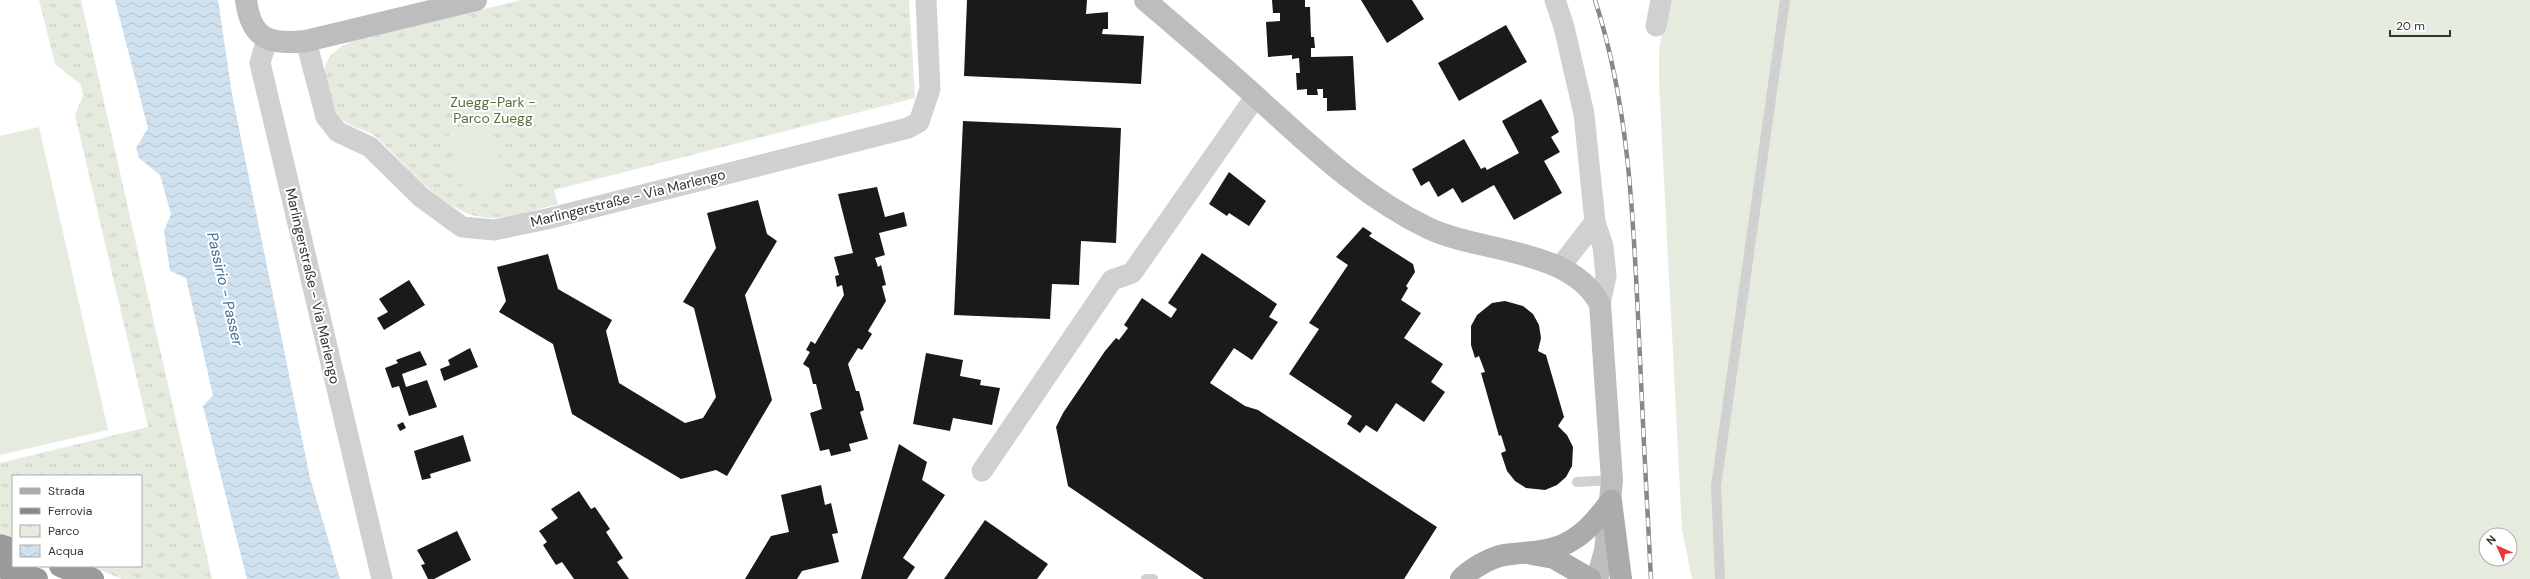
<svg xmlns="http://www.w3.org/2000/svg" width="2530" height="579" font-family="'DM Sans',sans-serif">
  <defs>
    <pattern id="park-tufts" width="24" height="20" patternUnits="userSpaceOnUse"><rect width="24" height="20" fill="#e5ecdf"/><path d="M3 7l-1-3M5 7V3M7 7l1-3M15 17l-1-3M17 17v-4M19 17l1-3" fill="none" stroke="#c5cbc0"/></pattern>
    <pattern id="water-waves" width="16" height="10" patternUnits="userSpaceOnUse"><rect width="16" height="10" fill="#cfe0ee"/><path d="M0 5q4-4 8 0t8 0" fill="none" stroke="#b2c1cd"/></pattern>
  </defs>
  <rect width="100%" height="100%" fill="#fff"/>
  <!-- park -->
  <g fill="url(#park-tufts)">
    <polygon points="39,0 81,0 212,579 122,579 90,566 141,566 141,476 13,476 13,537 0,533 0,463 148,427 75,115 83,96 81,85 55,64"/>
    <path d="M 521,0 L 909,0 L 915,98 L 554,190 L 558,204 C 534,210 506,221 481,217 C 441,211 405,163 376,137 C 368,129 353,129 344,121 C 335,114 333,106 329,95 C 320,65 325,52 356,40 Z"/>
  </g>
  <!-- garden -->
  <g fill="#e5ecdf" fill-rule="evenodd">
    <path d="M 1668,0 L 2530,0 L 2530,579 L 1692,579 L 1682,529 L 1659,84 L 1659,50 ZM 2486,535 L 2510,535 L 2510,559 L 2486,559 Z"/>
    <polygon points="490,120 506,182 464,193 448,131"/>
    <polygon points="39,127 108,430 0,455 0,136"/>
  </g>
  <!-- water -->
  <polygon fill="url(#water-waves)" points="115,0 218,0 232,94 310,478 340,579 247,579 203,406 213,395 186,278 170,271 164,231 171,214 160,175 139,158 136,148 148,128"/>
  <!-- building -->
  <g fill="#1a1a1a">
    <polygon points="967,0 1087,0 1086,14 1108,12 1108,29 1103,29 1102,34 1144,36 1141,84 964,76"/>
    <polygon points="1272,0 1305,0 1305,7 1310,7 1311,37 1314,37 1315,48 1311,48 1311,57 1353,56 1356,110 1327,111 1327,98 1323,98 1323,89 1317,89 1318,95 1307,95 1307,89 1297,90 1296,73 1300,73 1299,58 1292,59 1292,55 1268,57 1266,22 1280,21 1280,13 1273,13"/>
    <polygon points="1361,0 1412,0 1424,19 1387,43"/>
    <polygon points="1506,25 1527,62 1459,101 1438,63"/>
    <polygon points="1541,99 1559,132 1551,137 1560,152 1544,161 1562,193 1514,220 1494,185 1462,203 1453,188 1438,197 1429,181 1421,186 1412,169 1464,139 1481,169 1485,167 1487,170 1519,153 1502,121"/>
    <polygon points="963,121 1121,128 1116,243 1081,241 1079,285 1052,284 1050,319 954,315"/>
    <polygon points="1229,172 1266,201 1249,226 1229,213 1227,216 1209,204"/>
    <polygon points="877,187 885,217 904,212 907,226 879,233 885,255 875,258 878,267 881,265 886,285 882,286 886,301 868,331 872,334 862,350 858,348 848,364 856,391 859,391 864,410 860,412 868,439 849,444 851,451 831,456 829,449 820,451 810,413 822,409 816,384 813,384 809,368 803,364 810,352 806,350 811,341 815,344 844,295 842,285 837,287 835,276 839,275 834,257 853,253 838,194"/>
    <polygon points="758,200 767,234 777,241 745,295 772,400 727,476 716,470 681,479 572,414 553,344 499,312 506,301 497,267 548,254 558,289 612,320 606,331 619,383 685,423 703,418 716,397 694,308 683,302 716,248 707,213"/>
    <polygon points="1363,227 1372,233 1369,236 1413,264 1415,272 1406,286 1408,288 1401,300 1421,313 1404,338 1443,364 1431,382 1445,392 1424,422 1396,403 1377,432 1366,425 1360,433 1347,424 1352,416 1289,374 1319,329 1309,323 1348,265 1336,257"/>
    <polygon points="1202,253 1277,304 1269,317 1278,322 1252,360 1234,348 1210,383 1245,406 1258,410 1437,527 1404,579 1204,579 1068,486 1056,427 1063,413 1105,351 1116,338 1119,340 1128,328 1124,325 1142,298 1171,318 1177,309 1168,303"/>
    <polygon points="409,280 425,305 384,330 377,318 388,312 379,299"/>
    <polygon points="1505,301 1523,306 1533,314 1539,325 1541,338 1538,351 1546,355 1564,417 1558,426 1567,435 1573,447 1572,466 1566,477 1557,485 1545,490 1526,488 1515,481 1507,471 1501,453 1506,451 1501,435 1499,436 1481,373 1485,372 1479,356 1475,358 1471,345 1471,326 1477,315 1492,303"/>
    <polygon points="470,348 478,367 444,381 440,369 450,365 448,360"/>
    <polygon points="420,351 427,365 402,374 406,387 427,380 437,407 409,416 399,386 392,388 385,368 398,363 396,360"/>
    <polygon points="926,353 963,360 960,376 981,380 980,385 1000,388 992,425 953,418 950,431 913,424"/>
    <polygon points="403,422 406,428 400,431 397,425"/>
    <polygon points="463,435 471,461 430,474 431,478 422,480 414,451"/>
    <polygon points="899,444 927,462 922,480 945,495 903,558 915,567 907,579 861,579"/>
    <polygon points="821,485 825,505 831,503 838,533 832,534 839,562 802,571 797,579 745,579 771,536 789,532 781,495"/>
    <polygon points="579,491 591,509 595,507 610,529 606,532 623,558 617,562 629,579 574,579 562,562 556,565 543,545 547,542 539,531 558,518 551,509"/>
    <polygon points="985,520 1048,564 1037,579 944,579"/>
    <polygon points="457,531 471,560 434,579 428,579 421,565 425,564 417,550"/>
  </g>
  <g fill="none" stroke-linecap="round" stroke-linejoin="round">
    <!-- lane -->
    <g stroke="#d0d0d0" stroke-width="10">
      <polyline points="1577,482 1612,480"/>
      <polyline points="1146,579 1153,579"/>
      <polyline points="1720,579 1716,486 1785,0"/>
    </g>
    <!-- street -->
    <g stroke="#d0d0d0" stroke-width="21">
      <polyline points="1555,0 1564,27 1584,114 1595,222 1603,246 1606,276 1600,304"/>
      <polyline points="1656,26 1661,0"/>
      <polyline points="267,39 260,63 382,579"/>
      <polyline points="306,41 326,117 338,132 370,147 421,197 462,227 494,230 547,219 908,128 919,122 930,89 926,0"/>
      <polyline points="1560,267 1595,222"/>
      <polyline points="982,471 1112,280 1132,273 1256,96"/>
    </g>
    <!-- secondary -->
    <g stroke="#bdbdbd" stroke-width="22">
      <path d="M 246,0 C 251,40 270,45 306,41 L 476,0"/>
      <path d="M 1145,0 C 1185,34 1225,68 1263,103 C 1315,150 1365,198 1428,228 C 1481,253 1570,248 1600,304 L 1612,480 L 1605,551 L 1597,579"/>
    </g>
    <!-- primary -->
    <g stroke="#ababab" stroke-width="22">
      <polyline points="1611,501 1621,579"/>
      <polyline points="1532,554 1554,558 1590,579"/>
      <path d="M 1461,579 C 1471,569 1489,558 1504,555 C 1524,552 1548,553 1567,543 C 1586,534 1599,516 1611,501"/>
    </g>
    <!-- highway -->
    <g stroke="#9a9a9a" stroke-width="22">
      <polyline points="0,545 13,549"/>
      <polyline points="60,566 93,579"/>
      <polyline points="0,567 37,579"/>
    </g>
    <defs>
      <path id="rail" d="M 1595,0 C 1628,102 1633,210 1638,316 C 1642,404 1646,491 1651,579"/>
    </defs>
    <!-- rail casing -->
    <use href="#rail" stroke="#888" stroke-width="4.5"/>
    <!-- rail -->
    <use href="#rail" stroke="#fff" stroke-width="3" stroke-dasharray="9" stroke-linecap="butt"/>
  </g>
  <g text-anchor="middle" stroke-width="4" stroke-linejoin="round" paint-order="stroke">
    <!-- park labels -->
    <g font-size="14" fill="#53703f" stroke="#fff">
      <text x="493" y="107">Zuegg-Park -<tspan x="493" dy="16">Parco Zuegg</tspan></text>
    </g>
    <!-- street labels -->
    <g font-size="14" fill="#333" stroke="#fff">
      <text transform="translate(628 198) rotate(-14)" y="5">Marlingerstraße - Via Marlengo</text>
      <text transform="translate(313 286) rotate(77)" y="5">Marlingerstraße - Via Marlengo</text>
    </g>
    <!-- water labels -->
    <g font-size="15" font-style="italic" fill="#3f7097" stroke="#fff">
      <text transform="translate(225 289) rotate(77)" y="5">Passirio - Passer</text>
    </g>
  </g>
  <!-- legend -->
  <rect x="12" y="475" width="130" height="92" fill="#ffffff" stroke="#adadad"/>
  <rect x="20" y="488" width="20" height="6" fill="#ababab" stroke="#adadad"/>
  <text x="48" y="495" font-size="12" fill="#333333">Strada</text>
  <rect x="20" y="508" width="20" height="6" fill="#888888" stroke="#adadad"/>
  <text x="48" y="515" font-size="12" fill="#333333">Ferrovia</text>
  <rect x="20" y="525" width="20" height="12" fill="url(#park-tufts)" stroke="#adadad"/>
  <text x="48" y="535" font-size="12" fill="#333333">Parco</text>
  <rect x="20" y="545" width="20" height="12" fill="url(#water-waves)" stroke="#adadad"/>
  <text x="48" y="555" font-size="12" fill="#333333">Acqua</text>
  <!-- north arrow -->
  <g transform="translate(2498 547) rotate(315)"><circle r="19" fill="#ffffff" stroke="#adadad"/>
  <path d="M0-3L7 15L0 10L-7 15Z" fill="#e6383b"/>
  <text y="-6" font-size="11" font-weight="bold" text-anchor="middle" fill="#333333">N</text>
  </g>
  <!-- scale -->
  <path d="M2390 30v6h60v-6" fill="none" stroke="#333333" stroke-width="2"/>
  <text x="2396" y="30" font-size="12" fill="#333333" stroke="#ffffff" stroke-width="3" paint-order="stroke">20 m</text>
</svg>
